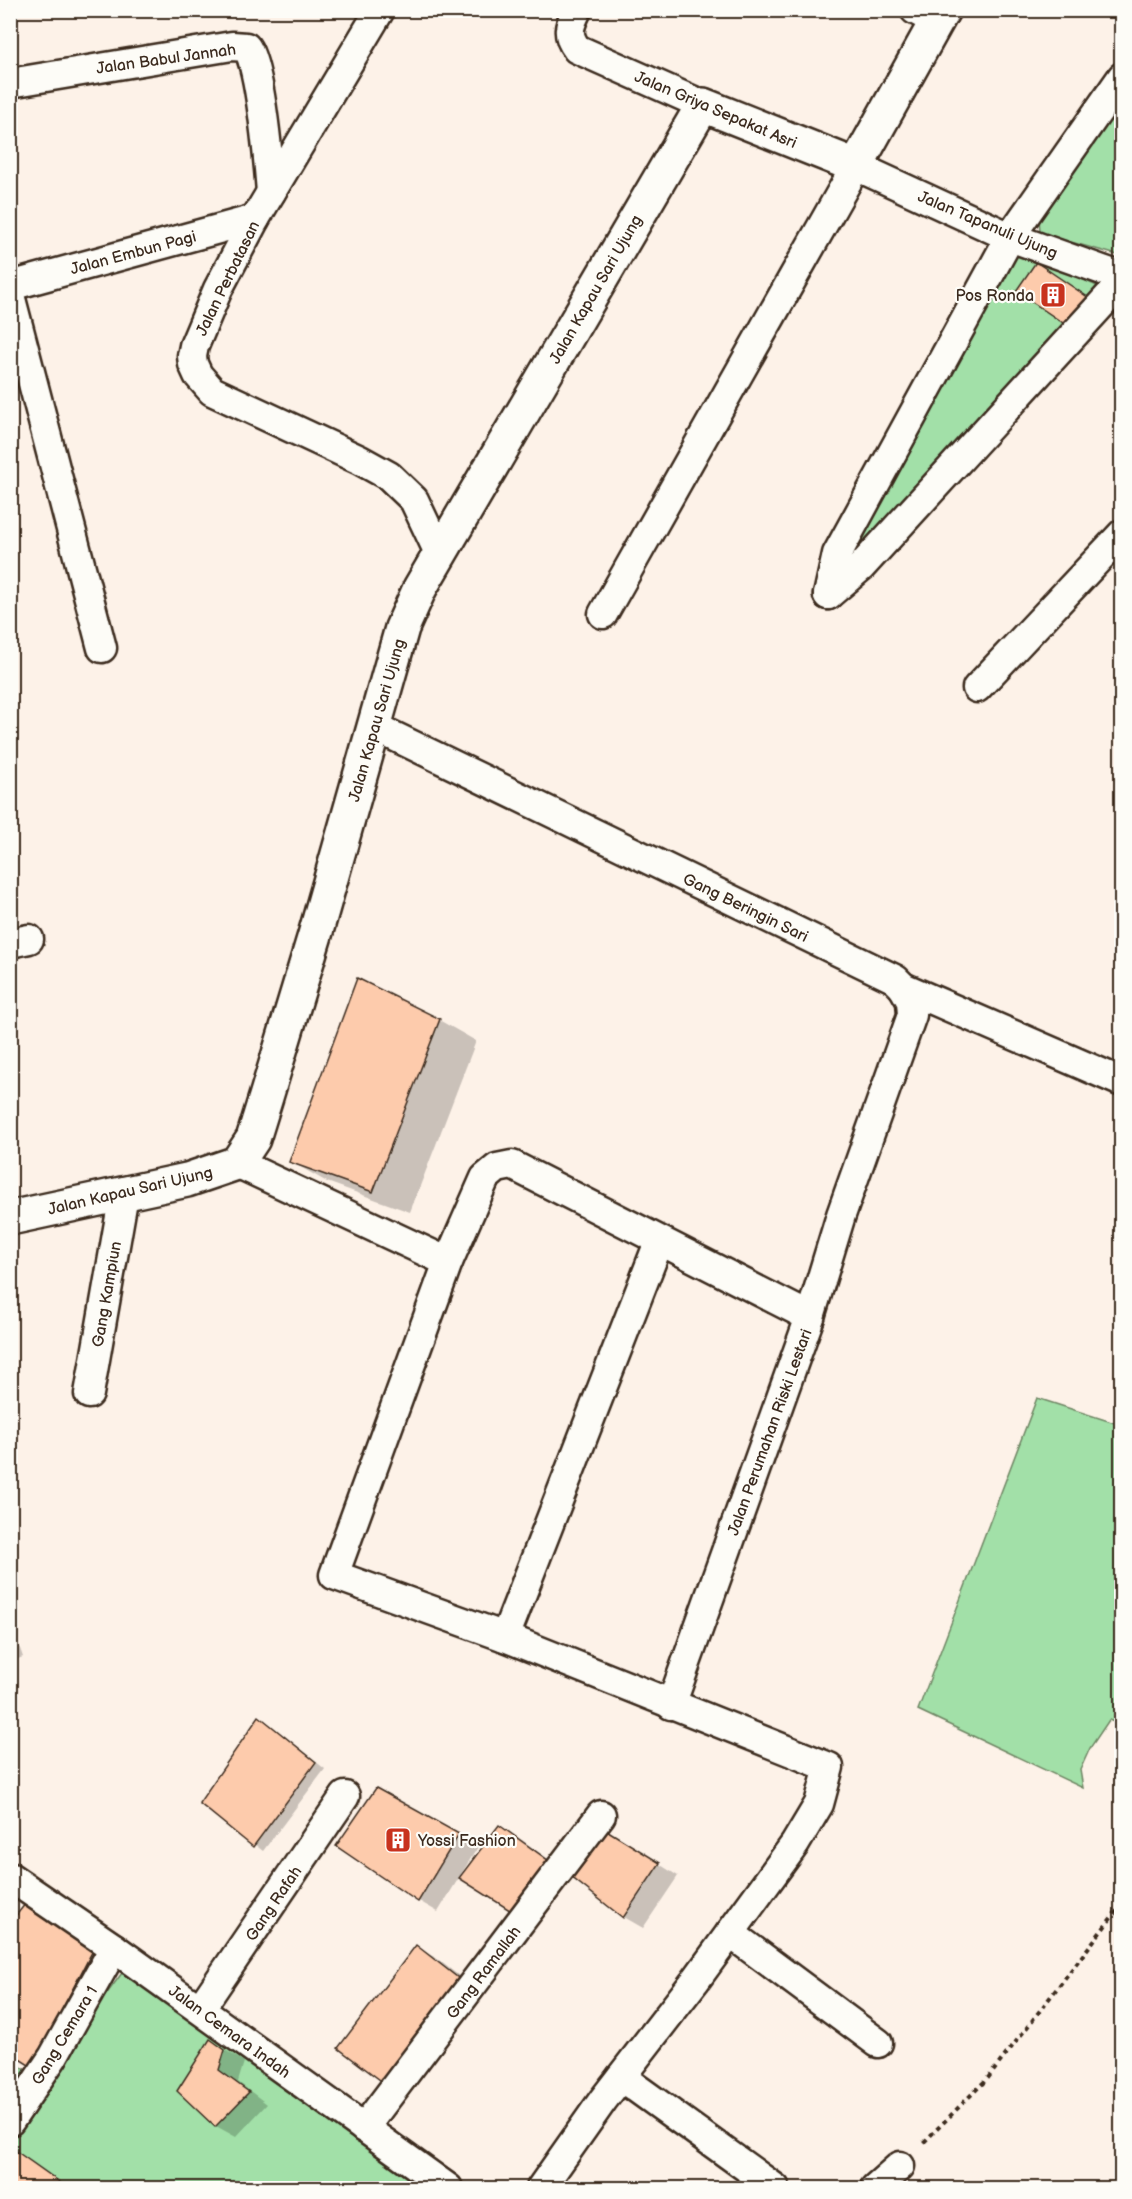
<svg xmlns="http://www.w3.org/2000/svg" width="1132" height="2199" font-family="'Balsamiq Sans',sans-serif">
  <rect width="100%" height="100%" fill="#fdf2e8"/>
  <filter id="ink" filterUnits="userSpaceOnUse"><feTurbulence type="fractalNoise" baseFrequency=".0167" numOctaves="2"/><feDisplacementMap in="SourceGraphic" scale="12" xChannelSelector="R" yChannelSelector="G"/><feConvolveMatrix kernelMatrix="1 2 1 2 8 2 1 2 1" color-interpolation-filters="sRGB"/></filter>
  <g filter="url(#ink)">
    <!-- green -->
    <g fill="#a2e0a8" stroke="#6e8563" stroke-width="1.5">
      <polygon points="1121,96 1121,256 1053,237 1040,231 1039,218"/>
      <polygon points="1017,250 1106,290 875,538 855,549"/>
      <polygon points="1037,1398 1121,1425 1121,1725 1109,1720 1090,1748 1080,1770 1083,1788 918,1710"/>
      <polygon points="122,1973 192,2013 437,2188 11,2188 11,2124"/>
      <polygon points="11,2060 30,2073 11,2103"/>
    </g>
    <!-- shadow -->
    <g fill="#0003">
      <polygon points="439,1020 476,1041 410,1212 327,1182 290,1161"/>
      <polygon points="10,1621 23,1657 10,1662"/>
      <polygon points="269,1724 325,1769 263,1851 201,1803"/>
      <polygon points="377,1790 478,1847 461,1874 463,1876 499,1827 519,1838 572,1876 620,1839 678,1876 643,1928 624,1917 574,1878 536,1924 460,1876 438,1912 419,1901"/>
      <polygon points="10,1925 98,1946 52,2077"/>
      <polygon points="416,1947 436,1958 481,1993 404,2092"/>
      <polygon points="211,2041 244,2062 238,2082 267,2104 236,2137 216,2126 179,2091"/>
      <polygon points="13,2150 33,2162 69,2188 10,2188 10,2153"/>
    </g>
    <!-- building -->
    <g fill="#fdcbac" stroke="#3b2a1e" stroke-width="1.5">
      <polygon points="1036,262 1089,298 1069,327 1016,291"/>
      <polygon points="357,978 440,1019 373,1192 289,1162"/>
      <polygon points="259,1716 316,1762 253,1847 199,1803"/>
      <polygon points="376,1788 459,1834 418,1902 336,1846"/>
      <polygon points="499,1825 556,1866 516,1914 459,1878"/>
      <polygon points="600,1826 660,1863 623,1918 570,1876"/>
      <polygon points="26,1903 79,1932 92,1952 32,2067 10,2053 10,1923"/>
      <polygon points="416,1945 462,1981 384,2083 338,2048"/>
      <polygon points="210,2039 225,2050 219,2070 249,2092 215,2127 177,2091"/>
      <polygon points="13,2149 68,2188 10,2188 10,2151"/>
    </g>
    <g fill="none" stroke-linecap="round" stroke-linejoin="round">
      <defs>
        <g id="minor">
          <polyline points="380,10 255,219 218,289 194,346 192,356 193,364 198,375 212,391 360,460 389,476 414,500 439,553"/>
          <path d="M 577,10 C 569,26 566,35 577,49 L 703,105"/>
          <polyline points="915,10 936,21"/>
          <path d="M 10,83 L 232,46 L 246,47 C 260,61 269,167 271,192"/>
          <polyline points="10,286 255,219"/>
          <polyline points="10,295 102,648"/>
          <polyline points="828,595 837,554 1010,237 1122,77"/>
          <polyline points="828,595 861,567 1122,282"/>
          <polyline points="603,614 856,166 1010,237 1122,277"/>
          <polyline points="977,688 1122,534"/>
          <polyline points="373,726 895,979 903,987 1122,1082"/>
          <polyline points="10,943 29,939"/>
          <polyline points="237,1163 448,1262 334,1575 505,1637 829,1767 819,1804 795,1844 695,1981 603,2100 541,2188"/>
          <polyline points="448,1262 485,1178 497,1168 512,1165 810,1317"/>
          <polyline points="89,1394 124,1194"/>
          <polyline points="505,1637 659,1242"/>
          <polyline points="671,1705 810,1317 841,1215 912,1015 911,1001 903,987"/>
          <polyline points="10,1877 114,1948 448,2188"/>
          <polyline points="730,1933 878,2043"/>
          <polyline points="200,2009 345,1796"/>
          <polyline points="621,2077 775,2188"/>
          <polyline points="10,2121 53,2057 114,1948"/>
          <polyline points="364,2128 601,1815"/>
          <polyline points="875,2188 900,2166"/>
        </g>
        <polyline id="tertiary" points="10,1218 187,1180 237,1163 253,1139 266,1097 315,935 402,628 420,588 703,105 856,166 943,10"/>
      </defs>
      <!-- minor casing -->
      <use href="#minor" stroke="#3b2a1e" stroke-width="33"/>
      <!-- tertiary casing -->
      <use href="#tertiary" stroke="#3b2a1e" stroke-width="38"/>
      <!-- path -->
      <polyline stroke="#3b2a1e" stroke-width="4" stroke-dasharray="4.5 4.5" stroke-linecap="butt" points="924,2142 988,2078 1122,1904"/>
      <!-- minor -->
      <use href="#minor" stroke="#fdfcf7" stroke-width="28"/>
      <!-- tertiary -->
      <use href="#tertiary" stroke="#fdfcf7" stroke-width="33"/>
    </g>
  </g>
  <!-- icons -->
  <defs>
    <symbol id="building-square" viewBox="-11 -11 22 22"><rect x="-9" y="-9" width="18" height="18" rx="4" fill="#c8321e" stroke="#fdfcf7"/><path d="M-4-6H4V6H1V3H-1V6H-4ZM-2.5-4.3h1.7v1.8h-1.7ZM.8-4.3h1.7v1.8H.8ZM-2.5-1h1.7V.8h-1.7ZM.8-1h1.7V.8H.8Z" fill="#fff"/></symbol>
  </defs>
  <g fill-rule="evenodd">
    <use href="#building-square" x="1038" y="280" width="30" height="30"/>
    <use href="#building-square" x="383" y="1825" width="30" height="30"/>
  </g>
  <g text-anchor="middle" stroke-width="4.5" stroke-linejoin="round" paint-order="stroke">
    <!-- street labels -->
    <g font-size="16" fill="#3b2a1e" stroke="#fdfcf7">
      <text transform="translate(166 58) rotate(-8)" y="6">Jalan Babul Jannah</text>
      <text transform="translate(716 109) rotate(23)" y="6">Jalan Griya Sepakat Asri</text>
      <text transform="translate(988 224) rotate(23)" y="6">Jalan Tapanuli Ujung</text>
      <text transform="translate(133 252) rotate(-15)" y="6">Jalan Embun Pagi</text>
      <text transform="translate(227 278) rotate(-64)" y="6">Jalan Perbatasan</text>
      <text transform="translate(595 289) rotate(-60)" y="6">Jalan Kapau Sari Ujung</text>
      <text transform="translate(376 720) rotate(-74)" y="6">Jalan Kapau Sari Ujung</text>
      <text transform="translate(746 907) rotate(26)" y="6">Gang Beringin Sari</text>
      <text transform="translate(130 1190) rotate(-13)" y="6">Jalan Kapau Sari Ujung</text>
      <text transform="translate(106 1294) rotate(-80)" y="6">Gang Kampiun</text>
      <text transform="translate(769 1432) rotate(-70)" y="6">Jalan Perumahan Riski Lestari</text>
      <text transform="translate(273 1903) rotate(-56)" y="6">Gang Rafah</text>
      <text transform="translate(483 1972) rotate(-53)" y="6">Gang Ramallah</text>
      <text transform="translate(230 2031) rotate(36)" y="6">Jalan Cemara Indah</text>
      <text transform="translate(64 2035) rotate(-59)" y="6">Gang Cemara 1</text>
    </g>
    <!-- poi labels -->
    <g font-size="16" fill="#3b2a1e" stroke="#fdfcf7" text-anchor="end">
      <text x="1034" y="301">Pos Ronda</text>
      <text x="418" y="1846" text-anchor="start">Yossi Fashion</text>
    </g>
  </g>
  <!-- margin -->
  <rect width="1132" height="2199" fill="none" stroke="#fdfcf7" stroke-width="36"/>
  <rect x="18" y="18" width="1096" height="2163" fill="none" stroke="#3b2a1e" stroke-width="2" filter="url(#ink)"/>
</svg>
